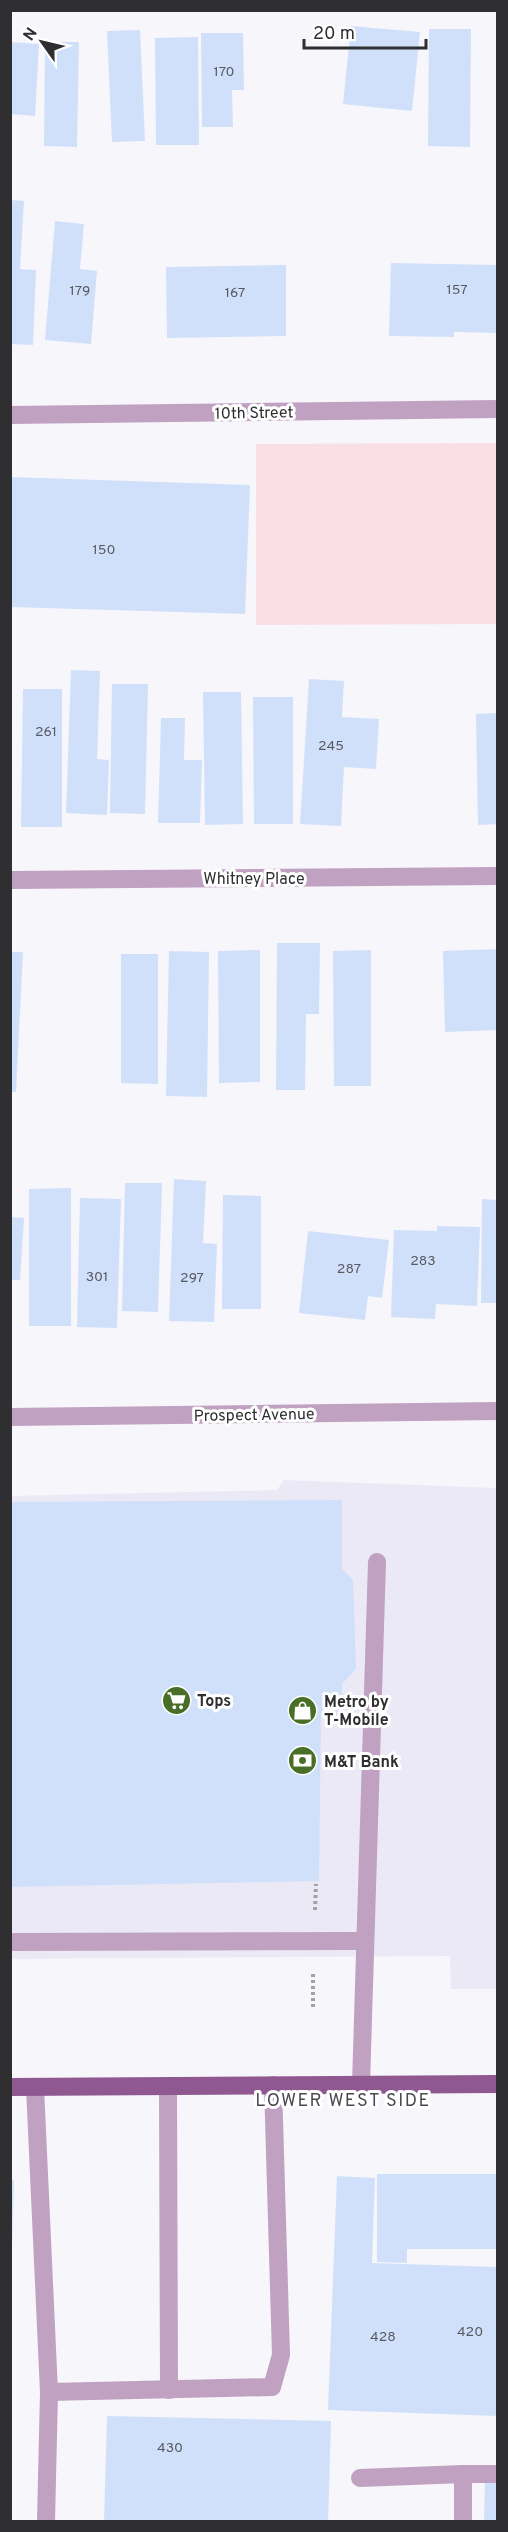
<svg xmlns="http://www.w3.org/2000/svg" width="508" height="2532" font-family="Overpass,sans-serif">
  <rect width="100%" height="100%" fill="#f7f6fb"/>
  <!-- built -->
  <polygon fill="#ebe9f5" points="284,1480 497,1488 497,1989 451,1989 450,1956 11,1959 10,1496 277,1490"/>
  <!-- green -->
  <polygon fill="#fadee6" points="497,443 497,624 256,625 256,444"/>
  <!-- building -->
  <g fill="#d1e0fa">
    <polygon points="351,26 420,32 412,111 343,104"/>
    <polygon points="429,29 471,29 470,147 428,146"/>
    <polygon points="140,30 145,141 112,142 107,31"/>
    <polygon points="201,33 243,33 244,90 232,90 233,127 202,127"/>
    <polygon points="198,37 199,145 156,145 155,38"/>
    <polygon points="10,42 39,44 35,116 10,114"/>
    <polygon points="45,42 79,42 77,147 44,146"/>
    <polygon points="10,200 24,201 20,269 36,270 33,345 10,344"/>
    <polygon points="55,221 84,224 80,269 97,271 91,344 45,340"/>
    <polygon points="391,263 498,265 498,333 454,332 454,337 389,336"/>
    <polygon points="286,265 286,336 167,338 166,267"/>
    <polygon points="10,477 250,485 245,614 10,607"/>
    <polygon points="71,670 100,671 97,759 109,760 107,815 66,813"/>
    <polygon points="309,679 344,681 342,717 379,719 376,769 344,767 341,826 300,824"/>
    <polygon points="112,684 148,684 145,814 110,813"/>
    <polygon points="23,689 62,689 62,827 21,827"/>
    <polygon points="203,692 241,692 243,824 205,825"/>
    <polygon points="253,697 293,697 293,824 254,824"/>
    <polygon points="498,713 498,824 478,825 476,714"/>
    <polygon points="161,718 185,718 184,760 202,760 200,823 158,823"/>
    <polygon points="277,943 320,943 319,1014 306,1014 305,1090 276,1090"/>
    <polygon points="498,949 498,1030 445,1032 443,951"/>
    <polygon points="260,950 260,1082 219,1083 218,951"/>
    <polygon points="371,950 371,1086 334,1086 333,951"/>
    <polygon points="169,951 209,952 207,1097 166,1096"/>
    <polygon points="10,952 23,952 16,1092 10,1092"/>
    <polygon points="121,954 158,954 158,1084 121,1083"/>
    <polygon points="174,1179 206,1181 203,1243 217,1244 214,1322 169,1321"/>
    <polygon points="125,1183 162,1183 158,1312 122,1311"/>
    <polygon points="71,1188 71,1326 29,1326 29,1189"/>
    <polygon points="223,1195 261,1196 261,1309 222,1309"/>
    <polygon points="80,1198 121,1199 117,1328 77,1327"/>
    <polygon points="482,1199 498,1200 498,1303 481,1303"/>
    <polygon points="10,1217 24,1218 20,1280 10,1280"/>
    <polygon points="437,1226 480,1227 477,1306 436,1304 435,1319 391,1317 394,1230 437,1231"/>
    <polygon points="308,1231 389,1240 382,1298 368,1296 365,1320 299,1313"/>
    <polygon points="342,1500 342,1569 353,1580 356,1669 342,1684 342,1717 321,1717 319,1881 10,1887 10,1502"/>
    <polygon points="377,2174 498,2174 498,2249 407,2249 407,2263 377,2262"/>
    <polygon points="337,2176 375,2178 372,2263 498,2267 498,2416 328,2410"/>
    <polygon points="10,2179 14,2180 12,2248 10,2248"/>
    <polygon points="107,2416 331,2421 328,2522 104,2522"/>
    <polygon points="485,2481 498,2482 498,2522 484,2522"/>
  </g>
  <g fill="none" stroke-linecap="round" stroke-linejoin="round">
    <!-- path -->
    <g stroke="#a2a1a5" stroke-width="4" stroke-dasharray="3 3" stroke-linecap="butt">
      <polyline points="315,1910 316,1884"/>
      <polyline points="313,2007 313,1972"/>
    </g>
    <!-- lane -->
    <g stroke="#c0a1c1" stroke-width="18">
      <polyline points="10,1942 365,1941"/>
      <polyline points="361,2084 377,1562"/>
      <polyline points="168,2086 169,2390"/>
      <polyline points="35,2087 49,2392 46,2522"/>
      <polyline points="49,2392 272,2387 281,2355 273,2085"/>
      <polyline points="463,2474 498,2474"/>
      <polyline points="360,2478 463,2474 463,2522"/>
    </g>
    <!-- street -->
    <g stroke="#c0a1c1" stroke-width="18">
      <polyline points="10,415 498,409"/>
      <polyline points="10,880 498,876"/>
      <polyline points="10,1417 498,1411"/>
    </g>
    <!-- primary -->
    <polyline stroke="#8f5891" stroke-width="18" points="10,2087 498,2084"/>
  </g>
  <!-- icons -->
  <defs>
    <symbol id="supermarket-disc" viewBox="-11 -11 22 22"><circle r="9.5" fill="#486e28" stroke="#fff"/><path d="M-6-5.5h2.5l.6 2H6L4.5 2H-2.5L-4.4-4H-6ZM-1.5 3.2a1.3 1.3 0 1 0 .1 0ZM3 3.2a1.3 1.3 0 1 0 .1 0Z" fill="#fff"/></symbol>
    <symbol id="shop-disc" viewBox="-11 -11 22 22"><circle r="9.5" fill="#486e28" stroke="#fff"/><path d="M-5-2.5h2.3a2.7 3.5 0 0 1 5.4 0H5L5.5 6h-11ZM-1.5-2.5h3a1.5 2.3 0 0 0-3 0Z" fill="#fff"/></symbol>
    <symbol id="bank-disc" viewBox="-11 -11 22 22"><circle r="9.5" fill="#486e28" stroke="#fff"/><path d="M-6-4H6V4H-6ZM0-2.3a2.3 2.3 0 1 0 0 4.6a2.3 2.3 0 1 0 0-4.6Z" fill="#fff"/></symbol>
  </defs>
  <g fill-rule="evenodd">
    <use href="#supermarket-disc" x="160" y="1684" width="33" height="33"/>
    <use href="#shop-disc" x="286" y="1694" width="33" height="33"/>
    <use href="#bank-disc" x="286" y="1744" width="33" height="33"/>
  </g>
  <g text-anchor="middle" stroke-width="6" stroke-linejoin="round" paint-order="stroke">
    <!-- number labels -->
    <g font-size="14" fill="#585a62">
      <text x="224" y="76">170</text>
      <text x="457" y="294">157</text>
      <text x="80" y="295">179</text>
      <text x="235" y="297">167</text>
      <text x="104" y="554">150</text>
      <text x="46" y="736">261</text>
      <text x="331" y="750">245</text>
      <text x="423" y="1265">283</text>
      <text x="349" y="1273">287</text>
      <text x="97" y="1281">301</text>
      <text x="192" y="1282">297</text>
      <text x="470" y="2336">420</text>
      <text x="383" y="2341">428</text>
      <text x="170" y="2452">430</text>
    </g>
    <!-- street labels -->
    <g font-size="16" fill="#2f2e30" stroke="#fff">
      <text transform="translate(254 412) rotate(-1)" y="6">10th Street</text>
      <text x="254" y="884">Whitney Place</text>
      <text transform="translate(254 1414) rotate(-1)" y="6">Prospect Avenue</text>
    </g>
    <!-- poi labels -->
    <g font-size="16" font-weight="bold" fill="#2f2e30" stroke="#fff" text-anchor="start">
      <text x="197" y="1706">Tops</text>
      <text x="324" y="1707">Metro by<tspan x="324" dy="18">T-Mobile</tspan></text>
      <text x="324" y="1767">M&amp;T Bank</text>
    </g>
    <!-- neighbourhood labels -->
    <g font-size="18" letter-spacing="1.5" fill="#4b4a4e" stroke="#fff">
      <text x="343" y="2106">LOWER WEST SIDE</text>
    </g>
  </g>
  <!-- border -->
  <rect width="508" height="2532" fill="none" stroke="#2f2e30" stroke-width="24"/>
  <!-- north arrow -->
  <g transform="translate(42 42) rotate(304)" stroke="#ffffff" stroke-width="4.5" paint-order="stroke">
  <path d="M0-4.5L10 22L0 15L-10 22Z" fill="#2f2e30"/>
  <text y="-9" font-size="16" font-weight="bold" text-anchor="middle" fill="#2f2e30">N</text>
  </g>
  <!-- scale -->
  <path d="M304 39v9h122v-9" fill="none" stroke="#2f2e30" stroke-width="3"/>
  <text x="313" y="39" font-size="18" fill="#2f2e30" stroke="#ffffff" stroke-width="4.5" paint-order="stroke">20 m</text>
</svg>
